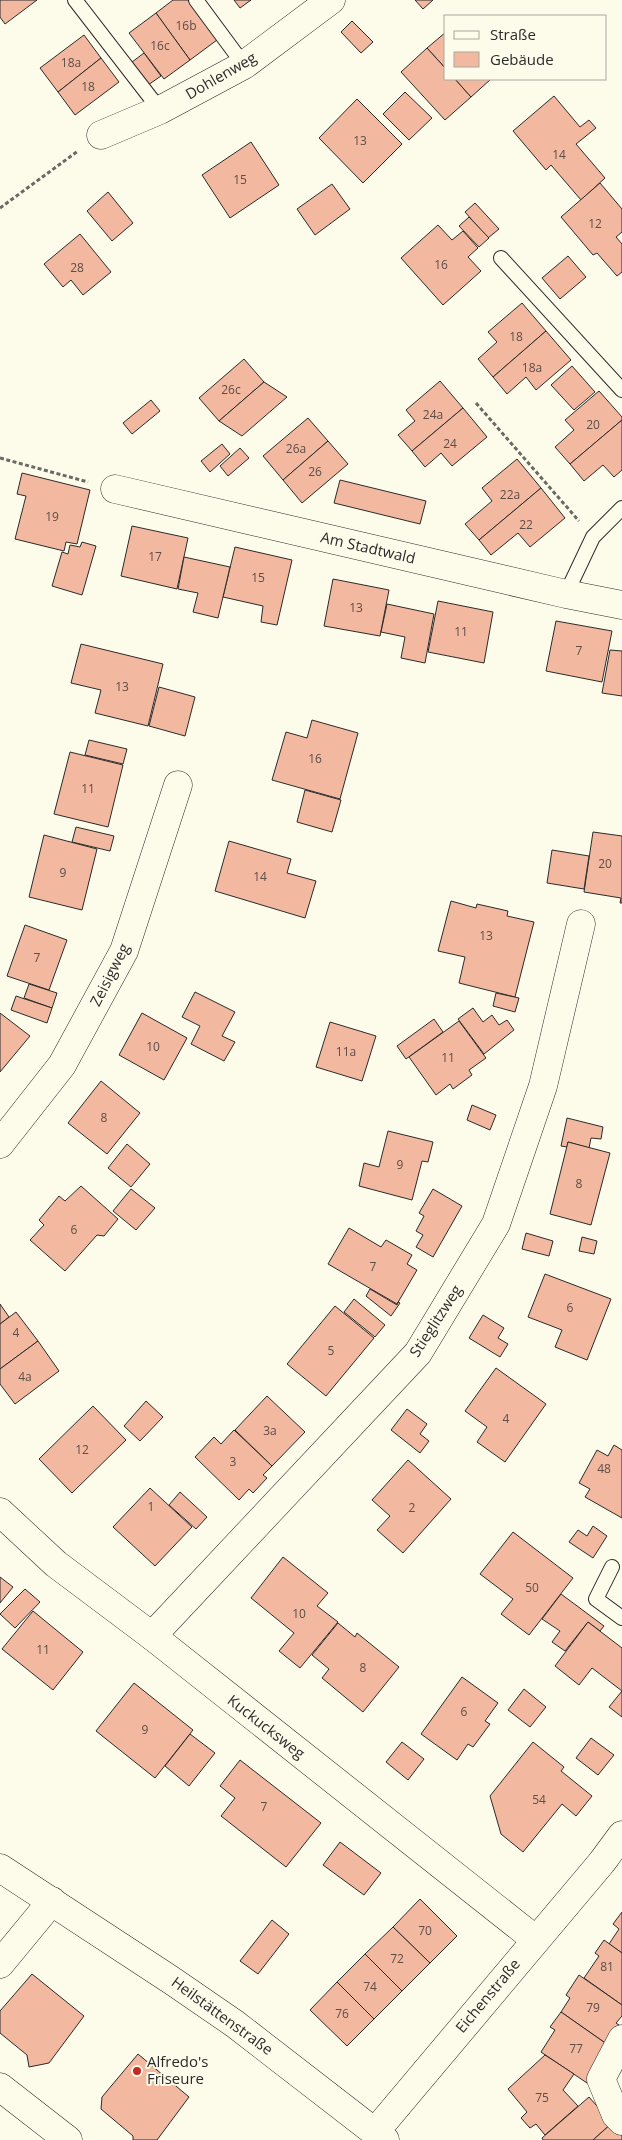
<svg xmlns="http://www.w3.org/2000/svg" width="622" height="2140" font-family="'Open Sans',sans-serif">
  <rect width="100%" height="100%" fill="#fdfbea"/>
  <!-- building -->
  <g fill="#f2b8a0" stroke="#2b2b2b">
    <polygon points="0,0 37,0 5,24 0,17"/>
    <polygon points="173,0 188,0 217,40 190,60 156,13"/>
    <polygon points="234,0 251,0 240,8"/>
    <polygon points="415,0 433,0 423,9"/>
    <polygon points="156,13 190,60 164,79 129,33"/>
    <polygon points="352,21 373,42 361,53 341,32"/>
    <polygon points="446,32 446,69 427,48"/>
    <polygon points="84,35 101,58 58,92 40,68"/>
    <polygon points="427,48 446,69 446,79 455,79 471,97 445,120 401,72"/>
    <polygon points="144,53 161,76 148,85 132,62"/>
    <polygon points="101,58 119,82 75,115 58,92"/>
    <polygon points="455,79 491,79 471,97"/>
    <polygon points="405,92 432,118 409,140 383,114"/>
    <polygon points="554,96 580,127 589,120 596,128 576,144 605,178 581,200 551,165 546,170 513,131"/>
    <polygon points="357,99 402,144 363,183 319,138"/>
    <polygon points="251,142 279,185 230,218 202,175"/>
    <polygon points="600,183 622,209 622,232 616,237 622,244 622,272 617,276 597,253 593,255 561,217"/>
    <polygon points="332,184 350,209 315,235 297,209"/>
    <polygon points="108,192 133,223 112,241 87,211"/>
    <polygon points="475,203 499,229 488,238 465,212"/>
    <polygon points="469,217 489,238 479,247 459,226"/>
    <polygon points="438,225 452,240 463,231 478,248 468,257 481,271 443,305 401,258"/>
    <polygon points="80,234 111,272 83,295 71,280 63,287 44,264"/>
    <polygon points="568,256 586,277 560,299 542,278"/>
    <polygon points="522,303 546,331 493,377 478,359 497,342 488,332"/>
    <polygon points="546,331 571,360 536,390 526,377 507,394 493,377"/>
    <polygon points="244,359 264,382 219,421 199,398"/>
    <polygon points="572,366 595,392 574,410 551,385"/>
    <polygon points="440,381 463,408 412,451 398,435 415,421 406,410"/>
    <polygon points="264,382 287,397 242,436 219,421"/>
    <polygon points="599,391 622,417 622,420 570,464 555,447 574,430 565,420"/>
    <polygon points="151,400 160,411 132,434 123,423"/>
    <polygon points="463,408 487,437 452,466 441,453 425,467 412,451"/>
    <polygon points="308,418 328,441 283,480 263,456"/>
    <polygon points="622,420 622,470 614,477 603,465 584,481 570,464"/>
    <polygon points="328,441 348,464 302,503 283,480"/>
    <polygon points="222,444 230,454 210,472 201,461"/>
    <polygon points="240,448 249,458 228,476 220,466"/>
    <polygon points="517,459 541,488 479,540 465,524 492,501 482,488"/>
    <polygon points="22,473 90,490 77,544 66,542 64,551 15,539 26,496 17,494"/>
    <polygon points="340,480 426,501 420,524 334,503"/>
    <polygon points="541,488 565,518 530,547 518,533 491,555 479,540"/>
    <polygon points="132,526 188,538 177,589 121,576"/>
    <polygon points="82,542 96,546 82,595 52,586 62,552 68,554 70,545 80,547"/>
    <polygon points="235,547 292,560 277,625 261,622 263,606 223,597"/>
    <polygon points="184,557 230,567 218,618 193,612 198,593 178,589"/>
    <polygon points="333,579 389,590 380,636 324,626"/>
    <polygon points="438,601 493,612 484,663 428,652"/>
    <polygon points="387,604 434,614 425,663 401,658 405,637 381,632"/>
    <polygon points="556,621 612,631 602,682 546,671"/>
    <polygon points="81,644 163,664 148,726 95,713 101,690 71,683"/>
    <polygon points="610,650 622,651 622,696 602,693"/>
    <polygon points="159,687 195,697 185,736 149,726"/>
    <polygon points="312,720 358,733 340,799 272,780 286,732 307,738"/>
    <polygon points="89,740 127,749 123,764 85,755"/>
    <polygon points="70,752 123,765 108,827 54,814"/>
    <polygon points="305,790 341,800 332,832 297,822"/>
    <polygon points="76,827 114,836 110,851 72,842"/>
    <polygon points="593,832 622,836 622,903 620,903 621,898 584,892"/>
    <polygon points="44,835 97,849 82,910 29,897"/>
    <polygon points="229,841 291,859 287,873 316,881 305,918 215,891"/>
    <polygon points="552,850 589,856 584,889 547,883"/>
    <polygon points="451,901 476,908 477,904 508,911 507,916 534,922 515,997 459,983 465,957 438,951"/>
    <polygon points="25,925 67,940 49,990 7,976"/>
    <polygon points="29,984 57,993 52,1008 24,998"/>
    <polygon points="195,992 235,1012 222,1036 235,1042 224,1061 191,1044 200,1026 182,1017"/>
    <polygon points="496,993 519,998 515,1012 493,1006"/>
    <polygon points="16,996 52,1008 47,1023 11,1010"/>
    <polygon points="473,1008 483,1022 492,1015 499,1025 507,1020 514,1030 484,1054 458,1019"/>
    <polygon points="0,1013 30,1036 0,1072"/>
    <polygon points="142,1013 187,1038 164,1080 119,1055"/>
    <polygon points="434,1019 443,1032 406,1059 397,1046"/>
    <polygon points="459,1021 486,1058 469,1070 472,1075 453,1089 450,1084 436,1095 409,1057"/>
    <polygon points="330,1022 376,1036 362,1081 316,1067"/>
    <polygon points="101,1081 140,1113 107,1154 68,1123"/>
    <polygon points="472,1105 496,1115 490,1130 467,1120"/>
    <polygon points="567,1118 603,1127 601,1139 591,1138 589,1148 568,1142 567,1147 561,1146"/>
    <polygon points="388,1131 433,1142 428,1162 422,1161 412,1200 359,1186 364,1163 379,1167"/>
    <polygon points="568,1142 610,1153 591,1225 550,1214"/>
    <polygon points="127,1144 150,1164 131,1187 108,1168"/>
    <polygon points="81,1186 118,1219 104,1236 97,1235 65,1271 30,1240 44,1225 39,1220 59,1196 65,1201"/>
    <polygon points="131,1189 155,1208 136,1230 113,1211"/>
    <polygon points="433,1189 462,1206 433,1257 416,1247 423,1235 416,1231 424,1216 419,1213"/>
    <polygon points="349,1228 381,1247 386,1240 412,1255 407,1264 417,1270 397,1304 328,1264"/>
    <polygon points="526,1233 553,1241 549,1256 522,1249"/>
    <polygon points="582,1237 597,1241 594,1254 579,1251"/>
    <polygon points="545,1274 611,1299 587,1360 555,1347 562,1330 528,1317"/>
    <polygon points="370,1289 397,1305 398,1302 400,1303 391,1316 366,1296"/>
    <polygon points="354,1299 385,1325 375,1337 344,1312"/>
    <polygon points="0,1304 9,1317 0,1324"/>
    <polygon points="335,1306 374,1338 326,1396 287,1364"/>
    <polygon points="16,1312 38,1341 0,1369 0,1324"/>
    <polygon points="483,1315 504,1328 498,1338 508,1344 500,1357 469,1338"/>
    <polygon points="38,1341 59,1371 15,1404 0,1384 0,1369"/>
    <polygon points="496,1368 546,1404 505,1462 477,1442 487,1427 465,1411"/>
    <polygon points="267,1396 305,1432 272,1466 235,1430"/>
    <polygon points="146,1401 163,1417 140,1441 124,1426"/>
    <polygon points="93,1406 126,1440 72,1493 39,1459"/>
    <polygon points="407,1409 427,1424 420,1434 429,1441 420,1453 391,1430"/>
    <polygon points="234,1430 272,1466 263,1475 267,1478 253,1493 249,1489 239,1500 195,1457 214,1437 221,1444"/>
    <polygon points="614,1445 622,1450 622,1518 585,1497 590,1489 579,1483 597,1450 608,1456"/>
    <polygon points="408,1460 451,1499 403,1553 377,1530 390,1516 372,1500"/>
    <polygon points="150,1488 192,1527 155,1566 113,1527"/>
    <polygon points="180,1492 207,1517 196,1529 169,1505"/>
    <polygon points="593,1526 607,1536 593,1558 569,1542 578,1530 587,1536"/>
    <polygon points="513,1532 573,1578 529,1635 501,1614 513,1599 480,1574"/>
    <polygon points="283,1557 328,1593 317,1606 338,1622 300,1668 279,1651 294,1633 251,1598"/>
    <polygon points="0,1577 13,1587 0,1603"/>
    <polygon points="25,1589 40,1602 15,1628 0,1614"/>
    <polygon points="561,1594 604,1626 600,1631 588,1622 565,1651 552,1642 560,1631 542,1619"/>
    <polygon points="33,1611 83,1652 53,1690 2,1649"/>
    <polygon points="588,1622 622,1648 622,1717 609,1707 622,1691 592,1668 579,1685 555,1666"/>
    <polygon points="338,1623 355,1637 357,1633 399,1667 363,1712 322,1678 329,1669 312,1655"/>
    <polygon points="462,1677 498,1703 485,1721 490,1724 473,1747 468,1744 457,1760 421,1734"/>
    <polygon points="134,1683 193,1730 155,1778 96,1731"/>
    <polygon points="524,1689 546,1707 530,1727 508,1710"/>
    <polygon points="190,1734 215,1753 189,1786 165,1766"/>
    <polygon points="591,1738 614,1755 598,1775 576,1758"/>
    <polygon points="402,1742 424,1759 408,1780 386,1762"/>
    <polygon points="533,1742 564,1767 561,1771 592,1796 576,1816 562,1804 523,1852 501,1834 490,1796"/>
    <polygon points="240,1760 321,1823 286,1867 221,1816 235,1798 220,1786"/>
    <polygon points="340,1842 381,1873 364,1895 323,1865"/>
    <polygon points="420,1899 457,1936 430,1963 393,1927"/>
    <polygon points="622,1912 622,1953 609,1944 619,1929 613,1924"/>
    <polygon points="272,1920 289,1934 258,1974 240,1961"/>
    <polygon points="393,1927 430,1963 402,1991 365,1954"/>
    <polygon points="604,1940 622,1953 622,2005 584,1978 599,1956 595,1953"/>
    <polygon points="365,1954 402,1991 374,2019 337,1982"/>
    <polygon points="32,1974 84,2016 49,2063 29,2067 27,2055 0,2033 0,2011"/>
    <polygon points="579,1975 622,2005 622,2016 616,2023 622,2027 611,2047 561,2012 570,1998 566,1995"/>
    <polygon points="337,1982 374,2019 347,2046 310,2010"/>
    <polygon points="561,2012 611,2047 587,2083 541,2052 555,2030 550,2027"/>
    <polygon points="138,2054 189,2097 157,2140 133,2140 133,2136 101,2109 102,2097"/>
    <polygon points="545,2055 574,2074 563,2090 578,2106 545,2135 536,2124 530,2128 521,2118 527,2112 508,2089"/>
    <polygon points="589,2097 612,2123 593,2140 543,2140 542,2138"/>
    <polygon points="612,2123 622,2129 622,2140 593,2140"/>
  </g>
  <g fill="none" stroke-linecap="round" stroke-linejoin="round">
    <defs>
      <g id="service">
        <polyline points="75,0 160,110"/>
        <polyline points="196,0 244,65"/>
        <polyline points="501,258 622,390"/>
        <polyline points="566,594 593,537 622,508"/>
        <polyline points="612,1567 596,1599 622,1618"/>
      </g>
      <g id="minor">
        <polyline points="101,135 160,110 244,65 331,0"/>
        <polyline points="115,489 566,594 622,605"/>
        <polyline points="0,1144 62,1065 124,951 178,785"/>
        <polyline points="0,1512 56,1564 152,1636 536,1940"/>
        <polyline points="152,1636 418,1353 496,1224 543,1086 581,924"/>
        <polyline points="0,1964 52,1901"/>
        <polyline points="622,2039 601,2079 616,2115 622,2121"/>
        <polyline points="0,2087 68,2140"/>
        <polyline points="375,2132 602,1862 622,1835"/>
      </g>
      <polyline id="tertiary" points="0,1868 171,1980 235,2024 385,2140"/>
    </defs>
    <!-- service casing -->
    <use href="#service" stroke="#2b2b2b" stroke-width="16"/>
    <!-- minor casing -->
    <use href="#minor" stroke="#2b2b2b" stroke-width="29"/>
    <!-- tertiary casing -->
    <use href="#tertiary" stroke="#2b2b2b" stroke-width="29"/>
    <!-- path -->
    <g stroke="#6a6964" stroke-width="3" stroke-dasharray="4 2.5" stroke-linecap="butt">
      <polyline points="0,208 78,151"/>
      <polyline points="476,403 579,521"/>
      <polyline points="0,458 88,482"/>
    </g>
    <!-- service -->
    <use href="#service" stroke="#fdfbea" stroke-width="14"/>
    <!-- minor -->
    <use href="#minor" stroke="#fdfbea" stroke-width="28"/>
    <!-- tertiary -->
    <use href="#tertiary" stroke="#fdfbea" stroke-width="28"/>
  </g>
  <!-- markers -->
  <circle fill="#c62828" stroke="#fdfbea" stroke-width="2" cx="137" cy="2071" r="5"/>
  <g text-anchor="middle" stroke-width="4" stroke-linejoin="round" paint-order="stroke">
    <!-- number labels -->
    <g font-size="12" fill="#5d4e48">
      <text x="186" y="30">16b</text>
      <text x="160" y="50">16c</text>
      <text x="71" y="67">18a</text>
      <text x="88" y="91">18</text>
      <text x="360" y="145">13</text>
      <text x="559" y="159">14</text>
      <text x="240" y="184">15</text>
      <text x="595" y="228">12</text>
      <text x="441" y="269">16</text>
      <text x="77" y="272">28</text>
      <text x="516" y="341">18</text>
      <text x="532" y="372">18a</text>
      <text x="231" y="394">26c</text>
      <text x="433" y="419">24a</text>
      <text x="593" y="429">20</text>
      <text x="450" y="448">24</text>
      <text x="296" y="453">26a</text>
      <text x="315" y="476">26</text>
      <text x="510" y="499">22a</text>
      <text x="52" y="521">19</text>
      <text x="526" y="529">22</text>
      <text x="155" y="561">17</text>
      <text x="258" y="582">15</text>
      <text x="356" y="612">13</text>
      <text x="461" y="636">11</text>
      <text x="579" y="655">7</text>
      <text x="122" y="691">13</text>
      <text x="315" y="763">16</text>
      <text x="88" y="793">11</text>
      <text x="605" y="868">20</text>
      <text x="63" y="877">9</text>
      <text x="260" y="881">14</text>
      <text x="486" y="940">13</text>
      <text x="37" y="962">7</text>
      <text x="153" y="1051">10</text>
      <text x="346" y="1056">11a</text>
      <text x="448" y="1062">11</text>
      <text x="104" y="1122">8</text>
      <text x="400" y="1169">9</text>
      <text x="579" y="1188">8</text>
      <text x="74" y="1234">6</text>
      <text x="373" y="1271">7</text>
      <text x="570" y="1312">6</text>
      <text x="16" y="1337">4</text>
      <text x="331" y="1355">5</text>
      <text x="25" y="1381">4a</text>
      <text x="506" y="1423">4</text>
      <text x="270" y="1435">3a</text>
      <text x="82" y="1454">12</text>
      <text x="233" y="1466">3</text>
      <text x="604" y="1473">48</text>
      <text x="151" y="1511">1</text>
      <text x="412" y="1512">2</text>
      <text x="532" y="1592">50</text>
      <text x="299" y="1618">10</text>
      <text x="43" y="1654">11</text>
      <text x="363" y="1672">8</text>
      <text x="464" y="1716">6</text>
      <text x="145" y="1734">9</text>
      <text x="539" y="1804">54</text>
      <text x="264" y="1811">7</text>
      <text x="425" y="1935">70</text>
      <text x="397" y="1963">72</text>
      <text x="607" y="1971">81</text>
      <text x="370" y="1991">74</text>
      <text x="593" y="2012">79</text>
      <text x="342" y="2018">76</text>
      <text x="576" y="2053">77</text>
      <text x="542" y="2102">75</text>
    </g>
    <!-- street labels -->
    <g font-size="15" fill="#2b2b2b" stroke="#fdfbea">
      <text transform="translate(221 76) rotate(-30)" y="5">Dohlenweg</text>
      <text transform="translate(368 548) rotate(13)" y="5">Am Stadtwald</text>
      <text transform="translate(110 975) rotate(-63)" y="5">Zeisigweg</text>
      <text transform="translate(436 1321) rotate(-57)" y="5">Stieglitzweg</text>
      <text transform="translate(266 1727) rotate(38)" y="5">Kuckucksweg</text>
      <text transform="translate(488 1996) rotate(-50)" y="5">Eichenstraße</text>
      <text transform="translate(222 2016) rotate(36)" y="5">Heilstättenstraße</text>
    </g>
    <!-- poi labels -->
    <g font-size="15" fill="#2b2b2b" stroke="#fdfbea" text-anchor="start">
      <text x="147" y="2067">Alfredo's<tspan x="147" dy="17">Friseure</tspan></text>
    </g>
  </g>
  <!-- legend -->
  <rect x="444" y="15" width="162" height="65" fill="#fdfbea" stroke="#a9a89e"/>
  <rect x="454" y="31" width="25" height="8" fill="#fdfbea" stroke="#a9a89e"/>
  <text x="490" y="40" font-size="15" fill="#2b2b2b">Straße</text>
  <rect x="454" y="52" width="25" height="15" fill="#f2b8a0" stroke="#a9a89e"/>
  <text x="490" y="65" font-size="15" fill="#2b2b2b">Gebäude</text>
</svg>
